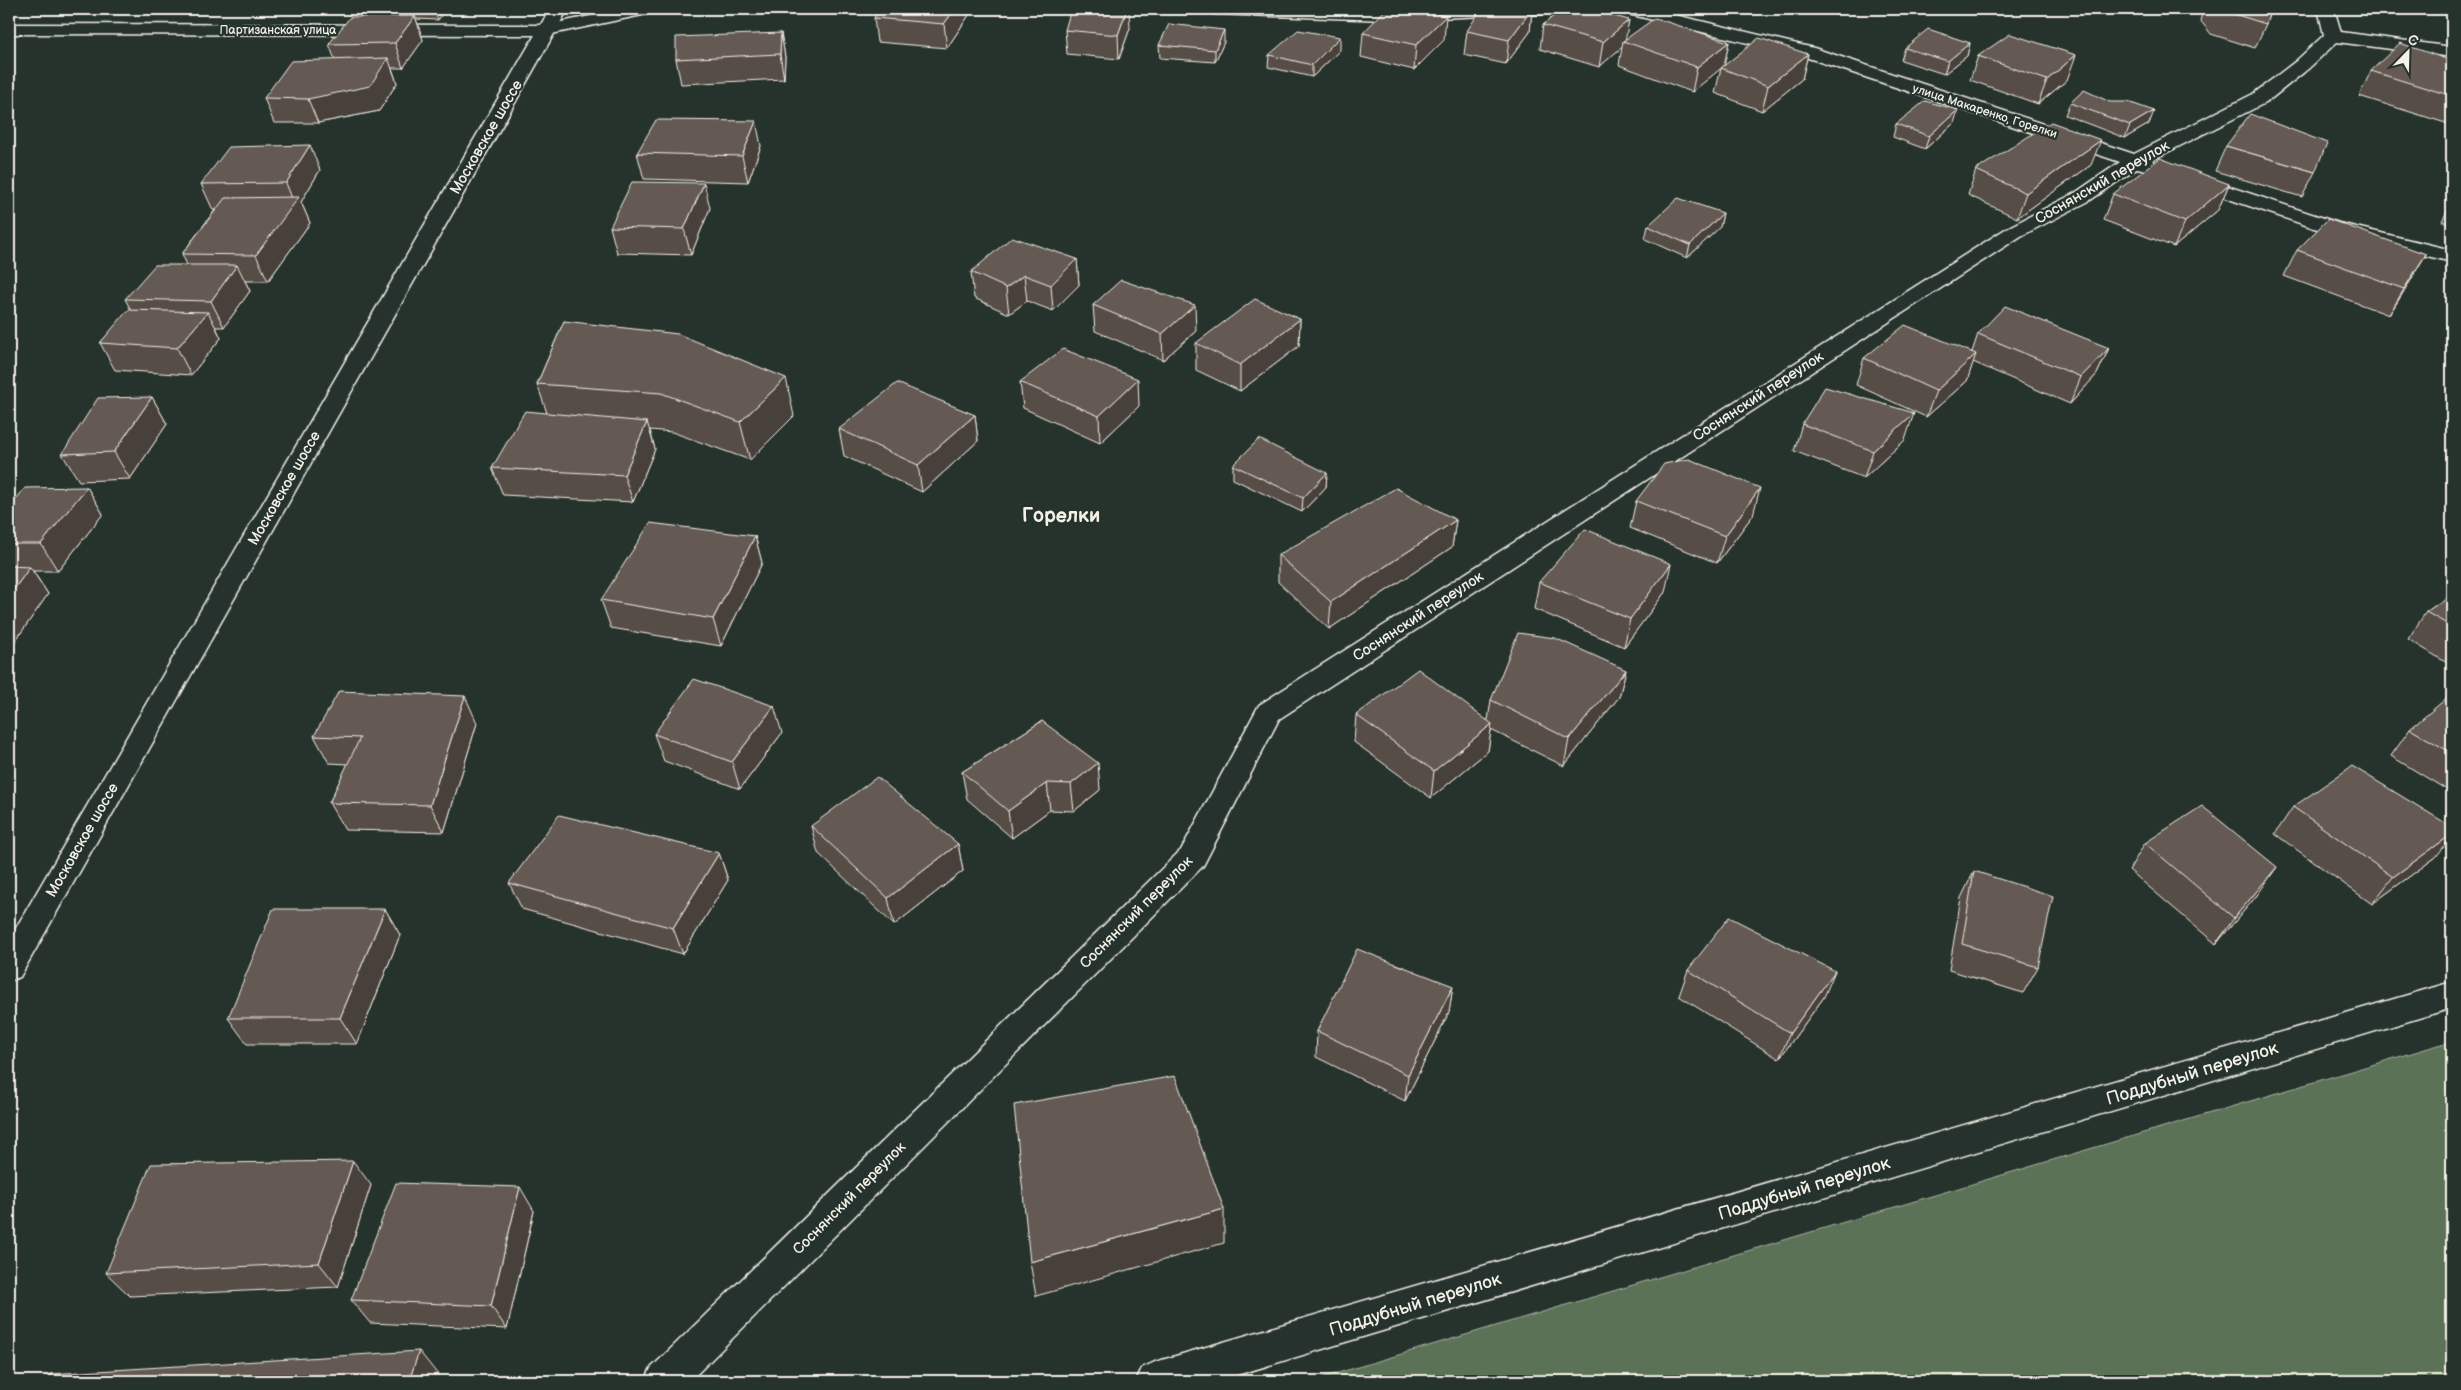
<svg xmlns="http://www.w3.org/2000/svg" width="2461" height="1390" font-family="'Balsamiq Sans',sans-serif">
  <rect width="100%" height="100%" fill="#26332d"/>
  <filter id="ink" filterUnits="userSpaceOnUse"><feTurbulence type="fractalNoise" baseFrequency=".02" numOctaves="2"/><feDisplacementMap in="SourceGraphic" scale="10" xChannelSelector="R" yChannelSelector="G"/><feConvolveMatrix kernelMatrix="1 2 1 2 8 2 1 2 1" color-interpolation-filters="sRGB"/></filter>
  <g filter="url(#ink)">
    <!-- green -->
    <polygon fill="#5b7257" stroke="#a8b2a0" points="2452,1041 2452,1381 1311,1381"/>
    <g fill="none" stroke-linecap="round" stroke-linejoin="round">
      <defs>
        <g id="minor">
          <polygon points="624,9 656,9 653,13 647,14 547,35 9,34 9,24 547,25"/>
          <polygon points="1207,9 1550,9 1547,13 1541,14 1387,20 1216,14 1210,13"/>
          <polygon points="1622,9 1650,9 1814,48 2134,154 2253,94 2296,61 2324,35 2318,9 2334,9 2341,32 2452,47 2452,57 2337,42 2308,69 2267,102 2152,160 2158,165 2155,169 2148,171 2138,168 2089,201 2021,236 1279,719 1203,866 690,1381 645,1381 651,1368 1181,850 1259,705 2007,228 2075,193 2120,162 1802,56 1624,13"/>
          <polygon points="2191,174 2339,223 2452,250 2452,262 2326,232 2184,184 2181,180 2184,176"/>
          <polygon points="2452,982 2452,1008 1217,1381 1136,1381 1142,1368 1155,1362"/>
        </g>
        <polygon id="primary" points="550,9 568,9 20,977 9,981 9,940"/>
      </defs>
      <!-- minor casing -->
      <use href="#minor" stroke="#f4f1e8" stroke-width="3"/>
      <!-- primary casing -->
      <use href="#primary" stroke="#f4f1e8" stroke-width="3"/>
      <!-- minor -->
      <use href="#minor" fill="#26332d" fill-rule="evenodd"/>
      <!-- primary -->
      <use href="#primary" fill="#26332d" fill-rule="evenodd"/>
    </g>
    <!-- wall -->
    <g fill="#574d47" stroke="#f4f1e8">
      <polygon points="358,9 445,9 438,20 416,19 423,40 403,68 392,68 397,83 379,111 318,123 274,123 264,98 335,60 329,44 361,17"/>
      <polygon points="1532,9 1530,32 1506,64 1464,55 1467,31"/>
      <polygon points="2204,9 2271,9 2266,24 2255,48 2211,34 2200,20"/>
      <polygon points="971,12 947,48 877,42 874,18"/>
      <polygon points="1629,20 1625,39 1729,42 1724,66 1808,54 1802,79 1762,111 1715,93 1721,68 1692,92 1619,65 1622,47 1599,67 1540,49 1543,25"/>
      <polygon points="1130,28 1119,59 1067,54 1065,30"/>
      <polygon points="781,33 785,57 784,79 681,84 676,59"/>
      <polygon points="1363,33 1444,40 1414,70 1361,57"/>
      <polygon points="1224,42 1215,62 1160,58 1159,45"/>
      <polygon points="1970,43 1967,56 1944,74 1901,60 1905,48"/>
      <polygon points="1340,50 1312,77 1268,67 1269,55"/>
      <polygon points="1978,56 2067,80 2038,104 1970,80"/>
      <polygon points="2452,61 2452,125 2359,96 2371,71"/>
      <polygon points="2070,103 2149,124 2125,138 2065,115"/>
      <polygon points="1954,123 1925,149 1893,137 1896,124"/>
      <polygon points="761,146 748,182 644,179 637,153"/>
      <polygon points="2226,146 2315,172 2302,197 2215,171"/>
      <polygon points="2091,165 2017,218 1968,195 1976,170"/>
      <polygon points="320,170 301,202 310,223 268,281 245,281 250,291 224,327 216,327 221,338 191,375 115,370 100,343 131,310 125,299 187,265 182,254 215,210 213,210 201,184"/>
      <polygon points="2229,184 2218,210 2174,247 2103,220 2113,194"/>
      <polygon points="2452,202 2452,225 2442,221"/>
      <polygon points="710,208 691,255 617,253 610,227"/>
      <polygon points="1723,213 1720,227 1687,258 1645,239 1648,226"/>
      <polygon points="2297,250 2411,280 2389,315 2284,276"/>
      <polygon points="1077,259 1079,285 1053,311 1027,301 1009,314 974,298 971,272"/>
      <polygon points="1093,305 1196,331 1163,360 1095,331"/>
      <polygon points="1300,319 1299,346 1240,391 1196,370 1196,343"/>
      <polygon points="564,321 794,416 750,460 672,432 650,430 655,449 633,502 503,495 492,468 547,413 537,384"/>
      <polygon points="1978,334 2109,348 2097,374 2070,404 1973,362 1967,381 1926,417 1856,385 1864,358 1972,352"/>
      <polygon points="1020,382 1139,406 1100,443 1023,408"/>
      <polygon points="152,397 167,424 130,479 79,481 62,454"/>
      <polygon points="975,415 978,441 922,492 844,456 839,429"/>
      <polygon points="1802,424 1905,440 1864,478 1794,451"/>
      <polygon points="1233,465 1327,473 1326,487 1302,512 1233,479"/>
      <polygon points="87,487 103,514 58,571 33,571 48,594 9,650 9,508"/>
      <polygon points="1636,501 1753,515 1717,563 1630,528"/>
      <polygon points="1456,520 1452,547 1329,629 1278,582 1278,555"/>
      <polygon points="755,536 762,563 721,646 611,628 601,600"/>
      <polygon points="1539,582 1665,592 1624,647 1534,609"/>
      <polygon points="2452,594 2452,666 2408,639 2426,612"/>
      <polygon points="1626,670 1619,697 1564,766 1491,730 1488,751 1431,798 1354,742 1356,715 1488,720 1491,700"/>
      <polygon points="2452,700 2452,793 2391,756 2410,729"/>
      <polygon points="1042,721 1100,790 1074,811 1050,810 1012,838 967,799 962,772"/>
      <polygon points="477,723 444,832 345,830 329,803 348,764 329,763 314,736"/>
      <polygon points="782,733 740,789 664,761 654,734"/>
      <polygon points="2293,807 2436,857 2372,904 2275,834"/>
      <polygon points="811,826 958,844 963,871 894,925 818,853"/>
      <polygon points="2145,843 2258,894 2216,944 2129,870"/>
      <polygon points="719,853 728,880 683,954 522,909 509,883"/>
      <polygon points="1974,871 2038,967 2023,993 1949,970 1961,898"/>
      <polygon points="385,909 400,935 357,1044 247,1044 228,1018"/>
      <polygon points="1688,970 1824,997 1779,1059 1679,996"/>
      <polygon points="1453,986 1449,1012 1405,1101 1316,1057 1317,1031"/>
      <polygon points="371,1185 338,1287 130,1296 106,1273"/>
      <polygon points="534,1211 507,1329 370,1323 351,1300"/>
    </g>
    <!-- shaded-wall -->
    <g fill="#473f3a" stroke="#f4f1e8">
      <polygon points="434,9 445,9 438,20"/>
      <polygon points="955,9 971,9 971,12 947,48 944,24"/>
      <polygon points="1127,9 1129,9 1130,28 1119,59 1118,35"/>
      <polygon points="1532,9 1530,32 1506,64 1509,40"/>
      <polygon points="415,16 423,40 403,68 395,43"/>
      <polygon points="1446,16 1444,40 1414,70 1416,45"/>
      <polygon points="1629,20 1625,42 1623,41 1622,47 1599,67 1603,42"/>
      <polygon points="1224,30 1224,42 1215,62 1215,50"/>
      <polygon points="781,33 785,57 784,79 780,54"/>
      <polygon points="1340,37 1340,50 1312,77 1312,65"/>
      <polygon points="1729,42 1724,66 1692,92 1697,67"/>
      <polygon points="1970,43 1967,56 1944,74 1948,61"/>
      <polygon points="1808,54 1802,79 1762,111 1768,86"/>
      <polygon points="2076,55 2067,80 2038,104 2047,80"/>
      <polygon points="388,58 397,83 379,111 318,123 308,99"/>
      <polygon points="1958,110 1954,123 1925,149 1929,136"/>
      <polygon points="2154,111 2149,124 2125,138 2130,125"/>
      <polygon points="756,121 761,146 748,182 742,156"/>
      <polygon points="2101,140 2091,165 2017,218 2026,193"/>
      <polygon points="310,145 320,170 301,202 310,223 268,281 256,255 294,203 286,183"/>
      <polygon points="704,183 710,208 691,255 684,229"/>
      <polygon points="2229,184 2218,210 2174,247 2185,222"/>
      <polygon points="1723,213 1720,227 1687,258 1690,245"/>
      <polygon points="2426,254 2411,280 2389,315 2404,289"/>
      <polygon points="1077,259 1079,285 1053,311 1051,285"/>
      <polygon points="237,265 250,291 224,327 211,301"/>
      <polygon points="1024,275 1027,301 1009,314 1006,288"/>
      <polygon points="1195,305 1196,331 1163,360 1162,334"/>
      <polygon points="208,312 221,338 191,375 177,348"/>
      <polygon points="1300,319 1299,346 1240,391 1240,365"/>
      <polygon points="2109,348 2097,374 2070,404 2081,377"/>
      <polygon points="1976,354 1967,381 1926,417 1936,391"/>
      <polygon points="786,378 794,416 750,460 740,422"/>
      <polygon points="1138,379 1139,406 1100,443 1099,416"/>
      <polygon points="152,397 167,424 130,479 114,452"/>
      <polygon points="1914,413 1905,440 1864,478 1873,451"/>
      <polygon points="975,415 978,441 922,492 918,465"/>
      <polygon points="647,422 655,449 633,502 624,475"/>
      <polygon points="1327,473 1326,487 1302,512 1303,498"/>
      <polygon points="87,487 103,514 58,571 41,544"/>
      <polygon points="1760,488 1753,515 1717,563 1725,536"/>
      <polygon points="1456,520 1452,547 1329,629 1331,602"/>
      <polygon points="755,536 762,563 721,646 713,619"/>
      <polygon points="1671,564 1665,592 1624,647 1630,619"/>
      <polygon points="30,567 48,594 9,650 9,596"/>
      <polygon points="1626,670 1619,697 1564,766 1569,739"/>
      <polygon points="465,696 477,723 444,832 430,805"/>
      <polygon points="774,706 782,733 740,789 732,762"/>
      <polygon points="1492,724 1488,751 1431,798 1434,771"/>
      <polygon points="1098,763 1100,790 1074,811 1071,784"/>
      <polygon points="1047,783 1050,810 1012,838 1008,811"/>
      <polygon points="2452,834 2452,836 2436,857 2372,904 2393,877"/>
      <polygon points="958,844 963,871 894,925 888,898"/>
      <polygon points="719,853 728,880 683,954 673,928"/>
      <polygon points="2277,867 2258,894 2216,944 2234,918"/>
      <polygon points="385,909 400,935 357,1044 340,1018"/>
      <polygon points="1835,971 1824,997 1779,1059 1790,1033"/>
      <polygon points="1453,986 1449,1012 1405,1101 1408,1075"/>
      <polygon points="353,1161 371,1185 338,1287 319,1263"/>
      <polygon points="520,1187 534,1211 507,1329 491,1306"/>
      <polygon points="1224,1209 1224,1243 1036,1296 1030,1262"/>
      <polygon points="419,1351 443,1381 409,1381"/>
    </g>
    <!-- building -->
    <g fill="#655a53" stroke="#f4f1e8">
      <polygon points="879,9 955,9 944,24 874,18"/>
      <polygon points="1071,9 1127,9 1118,35 1065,30"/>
      <polygon points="1386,9 1413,9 1446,16 1416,45 1363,33"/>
      <polygon points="1481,9 1532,9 1509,40 1467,31"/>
      <polygon points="1562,9 1588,9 1629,20 1603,42 1543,25"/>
      <polygon points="2219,9 2271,9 2266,24 2221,10"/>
      <polygon points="415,16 395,43 329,44 350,17"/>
      <polygon points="1655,18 1729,42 1697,67 1623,41"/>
      <polygon points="1169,24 1224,30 1215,50 1159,45"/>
      <polygon points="1928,29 1970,43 1948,61 1905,48"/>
      <polygon points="1298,30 1340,37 1312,65 1269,55"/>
      <polygon points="781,33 780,54 676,59 676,37"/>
      <polygon points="2010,34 2076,55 2047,80 1978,56"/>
      <polygon points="1759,38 1808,54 1768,86 1721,68"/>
      <polygon points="2400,43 2452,61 2452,96 2371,71"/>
      <polygon points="388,58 370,86 308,99 264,98 291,61"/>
      <polygon points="2084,90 2110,102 2128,102 2154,111 2130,125 2070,103"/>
      <polygon points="1925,101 1958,110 1929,136 1896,124"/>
      <polygon points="2250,114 2327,143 2315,172 2226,146"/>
      <polygon points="656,120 756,121 742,156 637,153"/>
      <polygon points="2051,122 2101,140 2026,193 1976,170"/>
      <polygon points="310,145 286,183 201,184 229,147"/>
      <polygon points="2160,158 2229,184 2185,222 2113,194"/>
      <polygon points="632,182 704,183 684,229 610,227"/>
      <polygon points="299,197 256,255 182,254 225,198"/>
      <polygon points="1678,198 1723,213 1690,245 1648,226"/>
      <polygon points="2328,219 2426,254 2404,289 2297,250"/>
      <polygon points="1012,237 1077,259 1051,285 1024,275 1006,288 971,272"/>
      <polygon points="155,265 237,265 211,301 125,299"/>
      <polygon points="1121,280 1195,305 1162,334 1093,305"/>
      <polygon points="1255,299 1300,319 1240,365 1196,343"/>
      <polygon points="2005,306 2109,348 2081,377 1978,334"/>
      <polygon points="128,310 208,312 177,348 100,343"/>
      <polygon points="564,321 678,334 786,378 740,422 661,393 537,384"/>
      <polygon points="1905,325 1976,354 1936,391 1864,358"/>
      <polygon points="1063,349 1138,379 1099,416 1020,382"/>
      <polygon points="897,383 975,415 918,465 839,429"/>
      <polygon points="1825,387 1914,413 1873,451 1802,424"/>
      <polygon points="152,397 114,452 62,454 98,398"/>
      <polygon points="525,411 647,422 624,475 492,468"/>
      <polygon points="1259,439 1327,473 1303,498 1233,465"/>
      <polygon points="1689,459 1760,488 1725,536 1636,501 1664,464"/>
      <polygon points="87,487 41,544 9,544 9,508 25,488"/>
      <polygon points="1396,488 1456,520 1331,602 1278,555"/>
      <polygon points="650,523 755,536 713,619 601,600"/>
      <polygon points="1585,529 1671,564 1630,619 1539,582"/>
      <polygon points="9,566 30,567 9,596"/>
      <polygon points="2452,594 2452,627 2426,612"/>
      <polygon points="1518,633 1555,638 1626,670 1569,739 1491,700"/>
      <polygon points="1418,669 1492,724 1434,771 1356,715"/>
      <polygon points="694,679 774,706 732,762 654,734"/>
      <polygon points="339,691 465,696 430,805 329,803 360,738 314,736"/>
      <polygon points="2448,697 2452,700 2452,753 2410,729"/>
      <polygon points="1042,721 1098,763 1071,784 1047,783 1008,811 962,772"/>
      <polygon points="2352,766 2452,827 2452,834 2393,877 2293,807"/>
      <polygon points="877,777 958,844 888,898 811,826"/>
      <polygon points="2202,806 2277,867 2234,918 2145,843"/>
      <polygon points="559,815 719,853 673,928 509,883"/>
      <polygon points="1974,871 2053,896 2038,967 1962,944"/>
      <polygon points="273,909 385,909 340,1018 228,1018"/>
      <polygon points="1729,917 1835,971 1790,1033 1688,970"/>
      <polygon points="1357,949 1453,986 1408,1075 1317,1031"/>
      <polygon points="1175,1076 1224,1209 1030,1262 1014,1105"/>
      <polygon points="353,1161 319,1263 106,1273 151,1164"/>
      <polygon points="396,1183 520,1187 491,1306 351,1300"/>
      <polygon points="419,1351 409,1381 46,1381 49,1374"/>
    </g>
  </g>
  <g text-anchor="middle" stroke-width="4.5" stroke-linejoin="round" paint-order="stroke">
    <!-- far-street labels -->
    <g font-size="12" fill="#f4f1e8" stroke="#26332d">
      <text x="278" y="34">Партизанская улица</text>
      <text transform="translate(1985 111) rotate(18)" y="4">улица Макаренко, Горелки</text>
    </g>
    <!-- street labels -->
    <g font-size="15" fill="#f4f1e8" stroke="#26332d">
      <text transform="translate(486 137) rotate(-60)" y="5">Московское шоссе</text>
      <text transform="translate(2102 182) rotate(-30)" y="5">Соснянский переулок</text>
      <text transform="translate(1758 396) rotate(-33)" y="5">Соснянский переулок</text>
      <text transform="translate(284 488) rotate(-60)" y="5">Московское шоссе</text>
      <text transform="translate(1418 616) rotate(-33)" y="5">Соснянский переулок</text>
      <text transform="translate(82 840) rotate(-60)" y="5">Московское шоссе</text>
      <text transform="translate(1136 912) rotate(-45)" y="5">Соснянский переулок</text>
      <text transform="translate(849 1198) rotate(-45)" y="5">Соснянский переулок</text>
    </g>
    <!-- near-street labels -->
    <g font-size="18" fill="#f4f1e8" stroke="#26332d">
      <text transform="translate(2192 1073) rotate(-17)" y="6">Поддубный переулок</text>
      <text transform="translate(1804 1188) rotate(-17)" y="6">Поддубный переулок</text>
      <text transform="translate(1415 1304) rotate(-17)" y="6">Поддубный переулок</text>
    </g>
    <!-- district labels -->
    <g font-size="20" font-weight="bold" fill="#f4f1e8" stroke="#26332d">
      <text x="1061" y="522">Горелки</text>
    </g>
  </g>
  <!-- margin -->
  <rect width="2461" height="1390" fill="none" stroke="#26332d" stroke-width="30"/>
  <rect x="15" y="15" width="2431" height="1360" fill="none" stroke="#f4f1e8" stroke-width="2" filter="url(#ink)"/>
  <!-- north arrow -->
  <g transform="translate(2408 52) rotate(23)" stroke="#26332d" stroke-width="4" paint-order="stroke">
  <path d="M0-4L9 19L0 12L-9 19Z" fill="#f4f1e8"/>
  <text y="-8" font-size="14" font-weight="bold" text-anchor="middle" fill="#f4f1e8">С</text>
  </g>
</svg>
